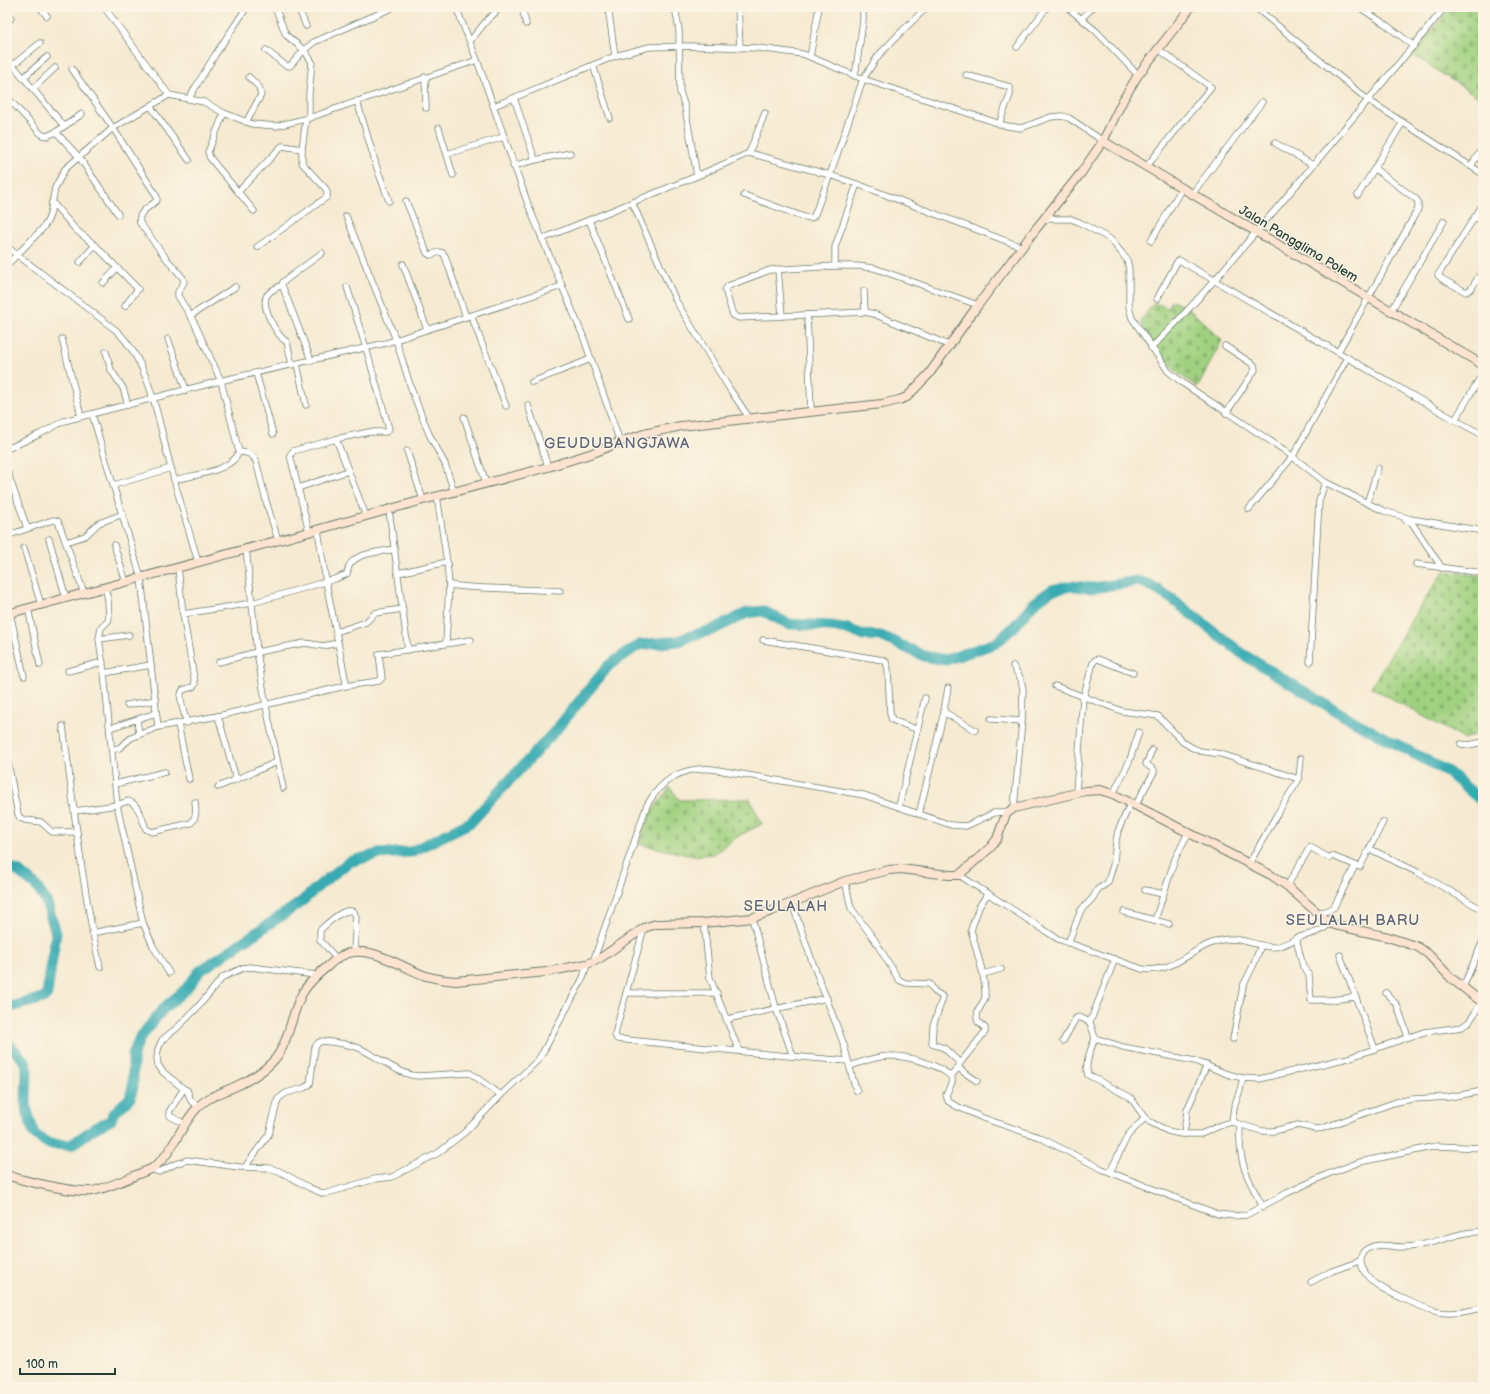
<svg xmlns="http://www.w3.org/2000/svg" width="1490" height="1394" font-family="'Balsamiq Sans',sans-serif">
  <defs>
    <pattern id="cemetery-stones" width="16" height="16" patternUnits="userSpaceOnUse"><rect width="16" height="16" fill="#a0d180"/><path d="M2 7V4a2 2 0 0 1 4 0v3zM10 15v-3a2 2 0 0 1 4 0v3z" fill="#89b46f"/></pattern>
  </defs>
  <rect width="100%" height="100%" fill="#fcf5e5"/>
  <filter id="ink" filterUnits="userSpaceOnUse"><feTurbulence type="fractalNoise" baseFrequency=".025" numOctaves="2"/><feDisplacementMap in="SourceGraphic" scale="8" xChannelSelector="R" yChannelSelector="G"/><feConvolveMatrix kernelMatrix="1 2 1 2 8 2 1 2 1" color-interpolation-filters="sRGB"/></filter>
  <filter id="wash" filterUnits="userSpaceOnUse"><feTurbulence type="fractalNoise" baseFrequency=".012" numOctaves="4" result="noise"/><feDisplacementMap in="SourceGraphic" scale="16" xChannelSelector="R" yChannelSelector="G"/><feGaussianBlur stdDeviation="0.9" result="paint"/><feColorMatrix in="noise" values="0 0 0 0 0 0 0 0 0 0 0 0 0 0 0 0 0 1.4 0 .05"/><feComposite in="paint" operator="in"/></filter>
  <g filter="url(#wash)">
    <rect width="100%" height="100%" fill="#f6ead2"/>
    <!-- cemetery -->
    <g fill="url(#cemetery-stones)" stroke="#60875a">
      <polygon points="1450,7 1477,7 1483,11 1483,100 1413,55"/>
      <path d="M 1171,301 L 1187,307 L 1222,340 L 1198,387 C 1169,369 1155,351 1140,321 L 1154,303 L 1169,308 Z"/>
      <polygon points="1444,571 1483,576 1483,731 1464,739 1371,687 1412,619"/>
      <polygon points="670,787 679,800 750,799 762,824 740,835 714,854 693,856 639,844 650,814"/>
    </g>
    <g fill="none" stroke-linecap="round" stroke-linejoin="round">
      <!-- river -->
      <g stroke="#38abb2" stroke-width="11">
        <polyline points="7,867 18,871 36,886 46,901 56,933 47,994 43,998 7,1008"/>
        <polyline points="7,1042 25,1061 27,1067 26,1107 34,1134 49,1144 71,1145 95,1128 111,1120 113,1114 130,1098 133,1087 133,1054 140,1038 163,1009 186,989 200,971 300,903 321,884 349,862 378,854 411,852 471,822 556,730 609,665 639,645 679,641 690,636 712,630 747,613 763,611 789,624 831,626 847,629 863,635 881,636 924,656 946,660 996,643 1014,627 1033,604 1052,590 1071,586 1094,588 1137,581 1148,584 1172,599 1244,655 1348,718 1448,772 1483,802"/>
      </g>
    </g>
  </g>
  <g filter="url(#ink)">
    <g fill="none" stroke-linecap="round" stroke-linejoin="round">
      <defs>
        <g id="street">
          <polyline points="40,7 47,16"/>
          <polyline points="104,7 169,95 204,102 224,113 252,124 276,126 309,118 477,60"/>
          <polyline points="275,7 286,35 304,50 312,62 309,93 309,118"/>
          <polyline points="298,7 306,26"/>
          <polyline points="456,7 477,60 529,207 583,336 620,442"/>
          <polyline points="522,7 526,24"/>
          <polyline points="608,7 615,56"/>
          <polyline points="675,7 679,30 680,92 685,107 697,176"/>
          <polyline points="738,7 740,48"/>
          <polyline points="927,7 901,32 878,56 863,79 830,175 857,184 1022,247"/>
          <polyline points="1067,7 1096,31 1138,75"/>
          <polyline points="1255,7 1368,100 1483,174"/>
          <polyline points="1359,7 1385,24 1414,46"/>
          <polyline points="1082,18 1093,7"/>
          <polyline points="7,23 11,18"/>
          <polyline points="470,41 488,19 496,12 498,7"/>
          <polyline points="1017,47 1047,7"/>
          <polyline points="266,50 285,65 290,66 304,50 314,42 394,7"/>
          <polyline points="810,57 819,7"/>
          <polyline points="7,58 64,126"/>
          <polyline points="13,65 40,43"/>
          <polyline points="593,65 610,118"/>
          <path d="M 72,69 L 113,128 L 156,195 L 157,200 L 155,202 C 148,208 137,212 140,223 L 165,257 L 183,278 L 184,282 L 178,292 L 178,296 L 194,322 L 221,381 L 239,452 C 231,472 193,475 174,480"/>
          <polyline points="966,75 1010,87 1010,95 999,124"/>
          <polyline points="855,76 863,21 863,7"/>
          <polyline points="425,77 426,108"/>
          <polyline points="23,78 47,57"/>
          <polyline points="33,89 55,68"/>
          <polyline points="7,97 42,135 47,136 56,132 79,157 118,214"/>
          <polyline points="189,98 215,55 247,7"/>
          <polyline points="514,98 535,160"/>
          <polyline points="357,101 377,168 389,201"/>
          <polyline points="494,106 615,56 649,47 687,46 758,48 803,54 863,79 1007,126 1021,128 1051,117 1062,116 1069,118 1103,141"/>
          <polyline points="151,107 189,160"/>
          <polyline points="224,113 208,152 210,158 254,211"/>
          <polyline points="246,122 261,95 259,87 249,77"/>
          <polyline points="439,128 453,175"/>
          <polyline points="56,132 82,114"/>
          <polyline points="1275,143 1313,165"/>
          <polyline points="447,154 504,137"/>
          <polyline points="513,166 535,160 570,153"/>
          <polyline points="1471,166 1483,147"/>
          <polyline points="1146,167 1211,87 1158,49"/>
          <polyline points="238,192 282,146 302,149"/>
          <polyline points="1192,194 1262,102"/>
          <polyline points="744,195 804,217 811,218 814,216 830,175 749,153"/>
          <polyline points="1358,195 1403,122"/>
          <polyline points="406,201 427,253 430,255 440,252 443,253 445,256 466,317"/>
          <polyline points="52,202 76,230 95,245 138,289 125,306"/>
          <polyline points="632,202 676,301 729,388 750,419"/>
          <polyline points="1483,204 1438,275 1442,279 1466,292 1471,289 1483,270"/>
          <polyline points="346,216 396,340 412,391 429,434 445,464 454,492"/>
          <polyline points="1475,217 1483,221"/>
          <polyline points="589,220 629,319"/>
          <polyline points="1046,220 1050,217 1055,219 1071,219 1079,222 1110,239 1121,252 1127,260 1129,269 1129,307 1132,318 1168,371 1184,384 1284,450 1325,482 1367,503 1384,511 1411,519 1483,531"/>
          <polyline points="542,239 697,176 749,153 765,113"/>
          <polyline points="1151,241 1182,188"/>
          <path d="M 7,247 L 117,331 C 152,366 158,422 171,468 C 179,499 189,530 198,562"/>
          <polyline points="257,247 327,197 327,192 326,189 302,163 302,149 306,119"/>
          <polyline points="80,262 95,245"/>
          <polyline points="403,264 427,329"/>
          <polyline points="7,265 42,229 47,222 50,215 55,188 65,169 113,128 169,95"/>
          <polyline points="835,266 835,247 857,184"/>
          <polyline points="778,269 782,316"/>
          <polyline points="103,283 117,268"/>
          <path d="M 282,285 C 277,288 268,291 266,297 C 262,309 277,336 287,342 L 292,365"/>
          <polyline points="347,287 366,348 389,429 386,432 369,432 336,439 366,516"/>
          <polyline points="864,291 865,312"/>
          <polyline points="1157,299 1177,262 1179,260 1455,420 1483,435"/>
          <polyline points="1391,311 1444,221"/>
          <polyline points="471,315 506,406"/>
          <polyline points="807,315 811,411"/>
          <polyline points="190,316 235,287"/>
          <polyline points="62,339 81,416"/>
          <polyline points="168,339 186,390"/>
          <polyline points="951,346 874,314 865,312 739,318 733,315 725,290 728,286 770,270 835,266 857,266 874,268 978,305"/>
          <polyline points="1225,346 1254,365 1255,370 1226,413"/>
          <path d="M 1151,348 C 1196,304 1235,256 1276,209 C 1333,142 1390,75 1445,7"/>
          <polyline points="106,352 111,370 123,388 128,405"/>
          <polyline points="1338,352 1418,209 1418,202 1416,199 1375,169"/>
          <polyline points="311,360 282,285 283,282 322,253"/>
          <polyline points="297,364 306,405"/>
          <polyline points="256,373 273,434"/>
          <polyline points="532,382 591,359"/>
          <polyline points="528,405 548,467"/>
          <polyline points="92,414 141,578 158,727 218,716 345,686 346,683 326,582 318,530"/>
          <polyline points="464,417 486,483"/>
          <polyline points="1455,420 1483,373"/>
          <polyline points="7,449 40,434 64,421 224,380 386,343 562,286"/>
          <polyline points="407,451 423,500"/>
          <path d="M 239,452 C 247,452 252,454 256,461 L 266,501 L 278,540"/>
          <polyline points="7,471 27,528"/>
          <polyline points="114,485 171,468"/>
          <polyline points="298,488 348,471"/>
          <polyline points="437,496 447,562 449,585 446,643"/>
          <polyline points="1367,503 1378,468"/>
          <polyline points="1249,509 1293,456 1347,358"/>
          <polyline points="389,510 408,650"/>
          <polyline points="1405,520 1412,523 1442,568"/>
          <polyline points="309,532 290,455 293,451 336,439"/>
          <polyline points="12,534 53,520 58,521 84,593"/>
          <polyline points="49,539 66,598"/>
          <polyline points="66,542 85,536 99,523 123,514"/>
          <polyline points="114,545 126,582"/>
          <polyline points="24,548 41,605"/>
          <polyline points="246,548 257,652 266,706 283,788"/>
          <polyline points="1416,564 1483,573"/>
          <path d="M 178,567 L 183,614 L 195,684 L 193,687 C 190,688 185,689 183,690 C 177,695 185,716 187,723"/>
          <polyline points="398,573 447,562"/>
          <path d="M 449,585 C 486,590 523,588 560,591"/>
          <polyline points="105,587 108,600 109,618 108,621 101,628 99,639 104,673 117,805 143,923 153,946 169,973"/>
          <polyline points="28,608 40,665"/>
          <polyline points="10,613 24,676"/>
          <path d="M 183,614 L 252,603 L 335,579 L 347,574 C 348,570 348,565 352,562 C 361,552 382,552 395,549"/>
          <polyline points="336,632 366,622 375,613 403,609"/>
          <polyline points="99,639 129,635"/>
          <polyline points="763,640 883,660 886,662 888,669 890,713 892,720 916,729"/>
          <polyline points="219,662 257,652 305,643 323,646 338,643"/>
          <polyline points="1310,662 1319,501 1325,482"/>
          <polyline points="1013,666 1021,679 1023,689 1022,721 1014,808"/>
          <polyline points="68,671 103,662"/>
          <polyline points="104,673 151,665"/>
          <polyline points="345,686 379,681 382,678 379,654 471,640"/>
          <polyline points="1055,686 1122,711 1158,716 1183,742 1191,747 1200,751 1221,754 1299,779"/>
          <polyline points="127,705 156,700"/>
          <polyline points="944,712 975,730"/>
          <polyline points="218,716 236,779"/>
          <polyline points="991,719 1022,721"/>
          <polyline points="137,720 139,734"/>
          <polyline points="178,724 189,779"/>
          <path d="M 63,726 C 74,806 82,888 100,967"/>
          <polyline points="110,728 156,713"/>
          <polyline points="1461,744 1469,745 1483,742"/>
          <polyline points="112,750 119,748 131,738 158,727"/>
          <polyline points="7,758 18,814 20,818 25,820 41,822 52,832 77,832"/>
          <polyline points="115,784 165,772"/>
          <polyline points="218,787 277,762"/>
          <polyline points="1076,792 1083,698 1093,663 1095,660 1098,659 1133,673"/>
          <polyline points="1113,794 1129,762 1139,732"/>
          <polyline points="899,806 925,698"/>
          <polyline points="1135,806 1154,772 1154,770 1146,764 1152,750"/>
          <path d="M 75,811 L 117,805 L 128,801 C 139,804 142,819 146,829 L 152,832 L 191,823 C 197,817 196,810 195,802"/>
          <polyline points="919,814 943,716 948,688"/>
          <polyline points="1370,849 1417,872 1483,910"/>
          <polyline points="1249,864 1276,816 1299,779 1301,758"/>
          <path d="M 959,875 L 1058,939 L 1142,969 C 1177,975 1195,941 1230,939 C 1245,939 1257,946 1272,947 C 1283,948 1292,939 1303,936 C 1309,934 1317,933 1323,929 C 1326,928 1327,925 1329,923"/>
          <polyline points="845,881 851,908 874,939 899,980 906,983 930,984 934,991 943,997 933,1026 932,1044 944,1048 960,1063 958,1068 951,1076"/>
          <polyline points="1287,886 1310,847 1329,858 1332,856 1360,867 1383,822"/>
          <polyline points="1145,890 1163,894"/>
          <polyline points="792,903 812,961 844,1045 853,1080 857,1091"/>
          <polyline points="1124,912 1169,924"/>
          <polyline points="1316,912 1327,911 1334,907 1355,866"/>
          <polyline points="752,918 776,1008 793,1056"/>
          <polyline points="1155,920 1175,859 1188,833"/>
          <polyline points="704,923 710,978 739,1051"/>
          <polyline points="644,928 617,1026 615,1035 617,1039 766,1054 848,1061"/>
          <polyline points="92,933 143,923"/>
          <polyline points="1296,938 1303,967 1309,975 1311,1000 1330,1000 1355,997"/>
          <polyline points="1068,943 1081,910 1092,899 1098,889 1106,884 1108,882 1114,862 1116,841 1118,831 1130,804"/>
          <polyline points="1340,955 1375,1049"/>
          <path d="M 337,959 L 320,940 L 320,930 C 327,924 344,906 354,912 L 356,917 L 354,952"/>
          <polyline points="1115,959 1090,1022 1095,1038 1123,1047 1195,1061 1227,1074 1243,1078 1259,1079 1348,1058 1424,1032 1462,1027 1469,1022 1482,1002"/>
          <path d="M 593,962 L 647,805 C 662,779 682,767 712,769 L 864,795 L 951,825 L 966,826 L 994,813 L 1008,811"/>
          <polyline points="983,974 1001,969"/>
          <polyline points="1463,987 1483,941"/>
          <polyline points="626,993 717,993"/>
          <polyline points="1386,993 1397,1005 1408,1037"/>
          <polyline points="727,1019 827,998"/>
          <path d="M 1095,1038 C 1091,1049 1084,1064 1088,1075 L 1130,1097 L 1145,1118 L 1150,1122 L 1168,1131 L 1181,1134 L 1201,1134 L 1224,1124 L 1232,1122 L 1262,1131 L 1274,1131 L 1298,1125 L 1316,1129 L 1323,1128 L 1396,1102 L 1413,1099 L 1449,1097 L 1483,1091"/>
          <polyline points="1233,1039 1243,986 1254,964 1261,945"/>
          <polyline points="1063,1041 1076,1018 1079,1017 1090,1022"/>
          <polyline points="960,1063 985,1032 985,1028 978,1022 977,1018 978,1011 985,998 985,991 983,974 971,930 979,907 988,893"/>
          <path d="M 850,1066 C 862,1062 876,1056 889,1056 C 906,1055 942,1065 952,1078 L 952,1082 L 946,1095 L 948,1101 L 954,1105 L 983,1118 L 1039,1137 L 1102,1169 L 1191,1204 L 1218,1214 L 1234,1216 L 1246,1215 L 1287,1193 L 1328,1174 L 1360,1162 L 1437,1146 L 1483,1148"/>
          <polyline points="958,1068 977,1081"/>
          <polyline points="184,1089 163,1072 158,1065 157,1058 158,1049 162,1040 178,1027 197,1008 223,977 243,968 250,967 316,975"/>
          <polyline points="1232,1122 1234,1107 1240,1090 1243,1078"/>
          <polyline points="185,1124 170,1116 169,1112 183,1090 187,1090 191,1101 198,1106"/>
          <path d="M 1240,1125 C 1238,1162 1246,1176 1263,1207"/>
          <polyline points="1184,1134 1187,1110 1207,1065"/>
          <path d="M 245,1167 L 269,1134 L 278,1099 L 286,1093 L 304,1088 L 310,1084 L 315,1047 L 318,1043 L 322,1041 C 334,1042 348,1044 359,1048 C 377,1056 399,1075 418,1076 L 470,1073 L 501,1095"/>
          <polyline points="151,1169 159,1172 175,1164 187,1160 239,1167 269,1168 279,1171 310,1188 324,1194 375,1179 392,1177 438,1153 465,1132 501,1095 538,1060 543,1052 583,978 587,964"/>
          <polyline points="1110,1172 1128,1135 1145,1118"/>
          <path d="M 1483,1232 C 1462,1230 1441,1242 1420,1245 C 1416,1246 1410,1247 1405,1247 C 1394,1248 1380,1242 1369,1248 C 1364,1250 1361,1254 1361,1259 C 1360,1269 1369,1279 1376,1284 C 1386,1292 1425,1309 1438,1312 C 1453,1315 1468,1311 1483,1308"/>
          <polyline points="1311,1282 1332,1271 1360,1261"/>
        </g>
        <g id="secondary">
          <polyline points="1103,141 1182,188 1483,365"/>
          <polyline points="7,614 309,532 423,500 548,467 593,453 620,442 644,434 681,426 882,404 899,400 907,397 929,374 978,305 1035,230 1081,173 1103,141 1123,100 1138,75 1191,7"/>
          <path d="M 7,1175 C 23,1181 76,1193 92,1191 C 112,1187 132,1176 151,1169 C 174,1154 179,1126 198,1107 C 207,1097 221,1093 232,1088 C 248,1081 264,1072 275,1059 C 290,1040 291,1013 303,992 C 310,981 318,974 328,966 C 335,959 345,953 354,952 C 379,950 403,968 426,976 C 436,979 445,980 456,981 L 546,972 L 587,964 L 599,959 L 644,928 L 656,924 L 704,923 L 752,918 L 772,911 L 845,881 L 889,870 L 901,869 L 949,875 L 959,875 L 990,848 L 997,839 L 1006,814 L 1014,808 L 1085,791 L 1100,790 L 1113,794 L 1271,875 L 1287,886 L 1329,923 L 1335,925 L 1388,937 L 1418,947 L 1428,954 L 1451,978 L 1483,1003"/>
        </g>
      </defs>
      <!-- street casing -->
      <use href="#street" stroke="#6a7a6b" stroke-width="7"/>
      <!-- secondary casing -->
      <use href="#secondary" stroke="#6a7a6b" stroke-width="10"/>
      <!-- street -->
      <use href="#street" stroke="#fff" stroke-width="5.5"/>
      <!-- secondary -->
      <use href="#secondary" stroke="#fde4d1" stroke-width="8"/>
    </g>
  </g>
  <g text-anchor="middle" stroke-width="3" stroke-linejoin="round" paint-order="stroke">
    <!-- street labels -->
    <g font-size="13" fill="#1f3d34" stroke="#fcf5e5">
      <text transform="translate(1299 243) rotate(31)" y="5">Jalan Pangglima Polem</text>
    </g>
    <!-- quarter labels -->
    <g font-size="15" letter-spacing="1" fill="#5d6577" stroke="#fcf5e5">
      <text x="617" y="448">GEUDUBANGJAWA</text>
      <text x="786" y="911">SEULALAH</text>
      <text x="1353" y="925">SEULALAH BARU</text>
    </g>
  </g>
  <!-- margin -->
  <rect width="1490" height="1394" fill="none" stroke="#fcf5e5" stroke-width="24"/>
  <!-- scale -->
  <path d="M20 1368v6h95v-6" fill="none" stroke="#1f3d34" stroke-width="2"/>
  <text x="26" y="1368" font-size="12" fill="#1f3d34" stroke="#fcf5e5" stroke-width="3" paint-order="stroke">100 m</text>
</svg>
